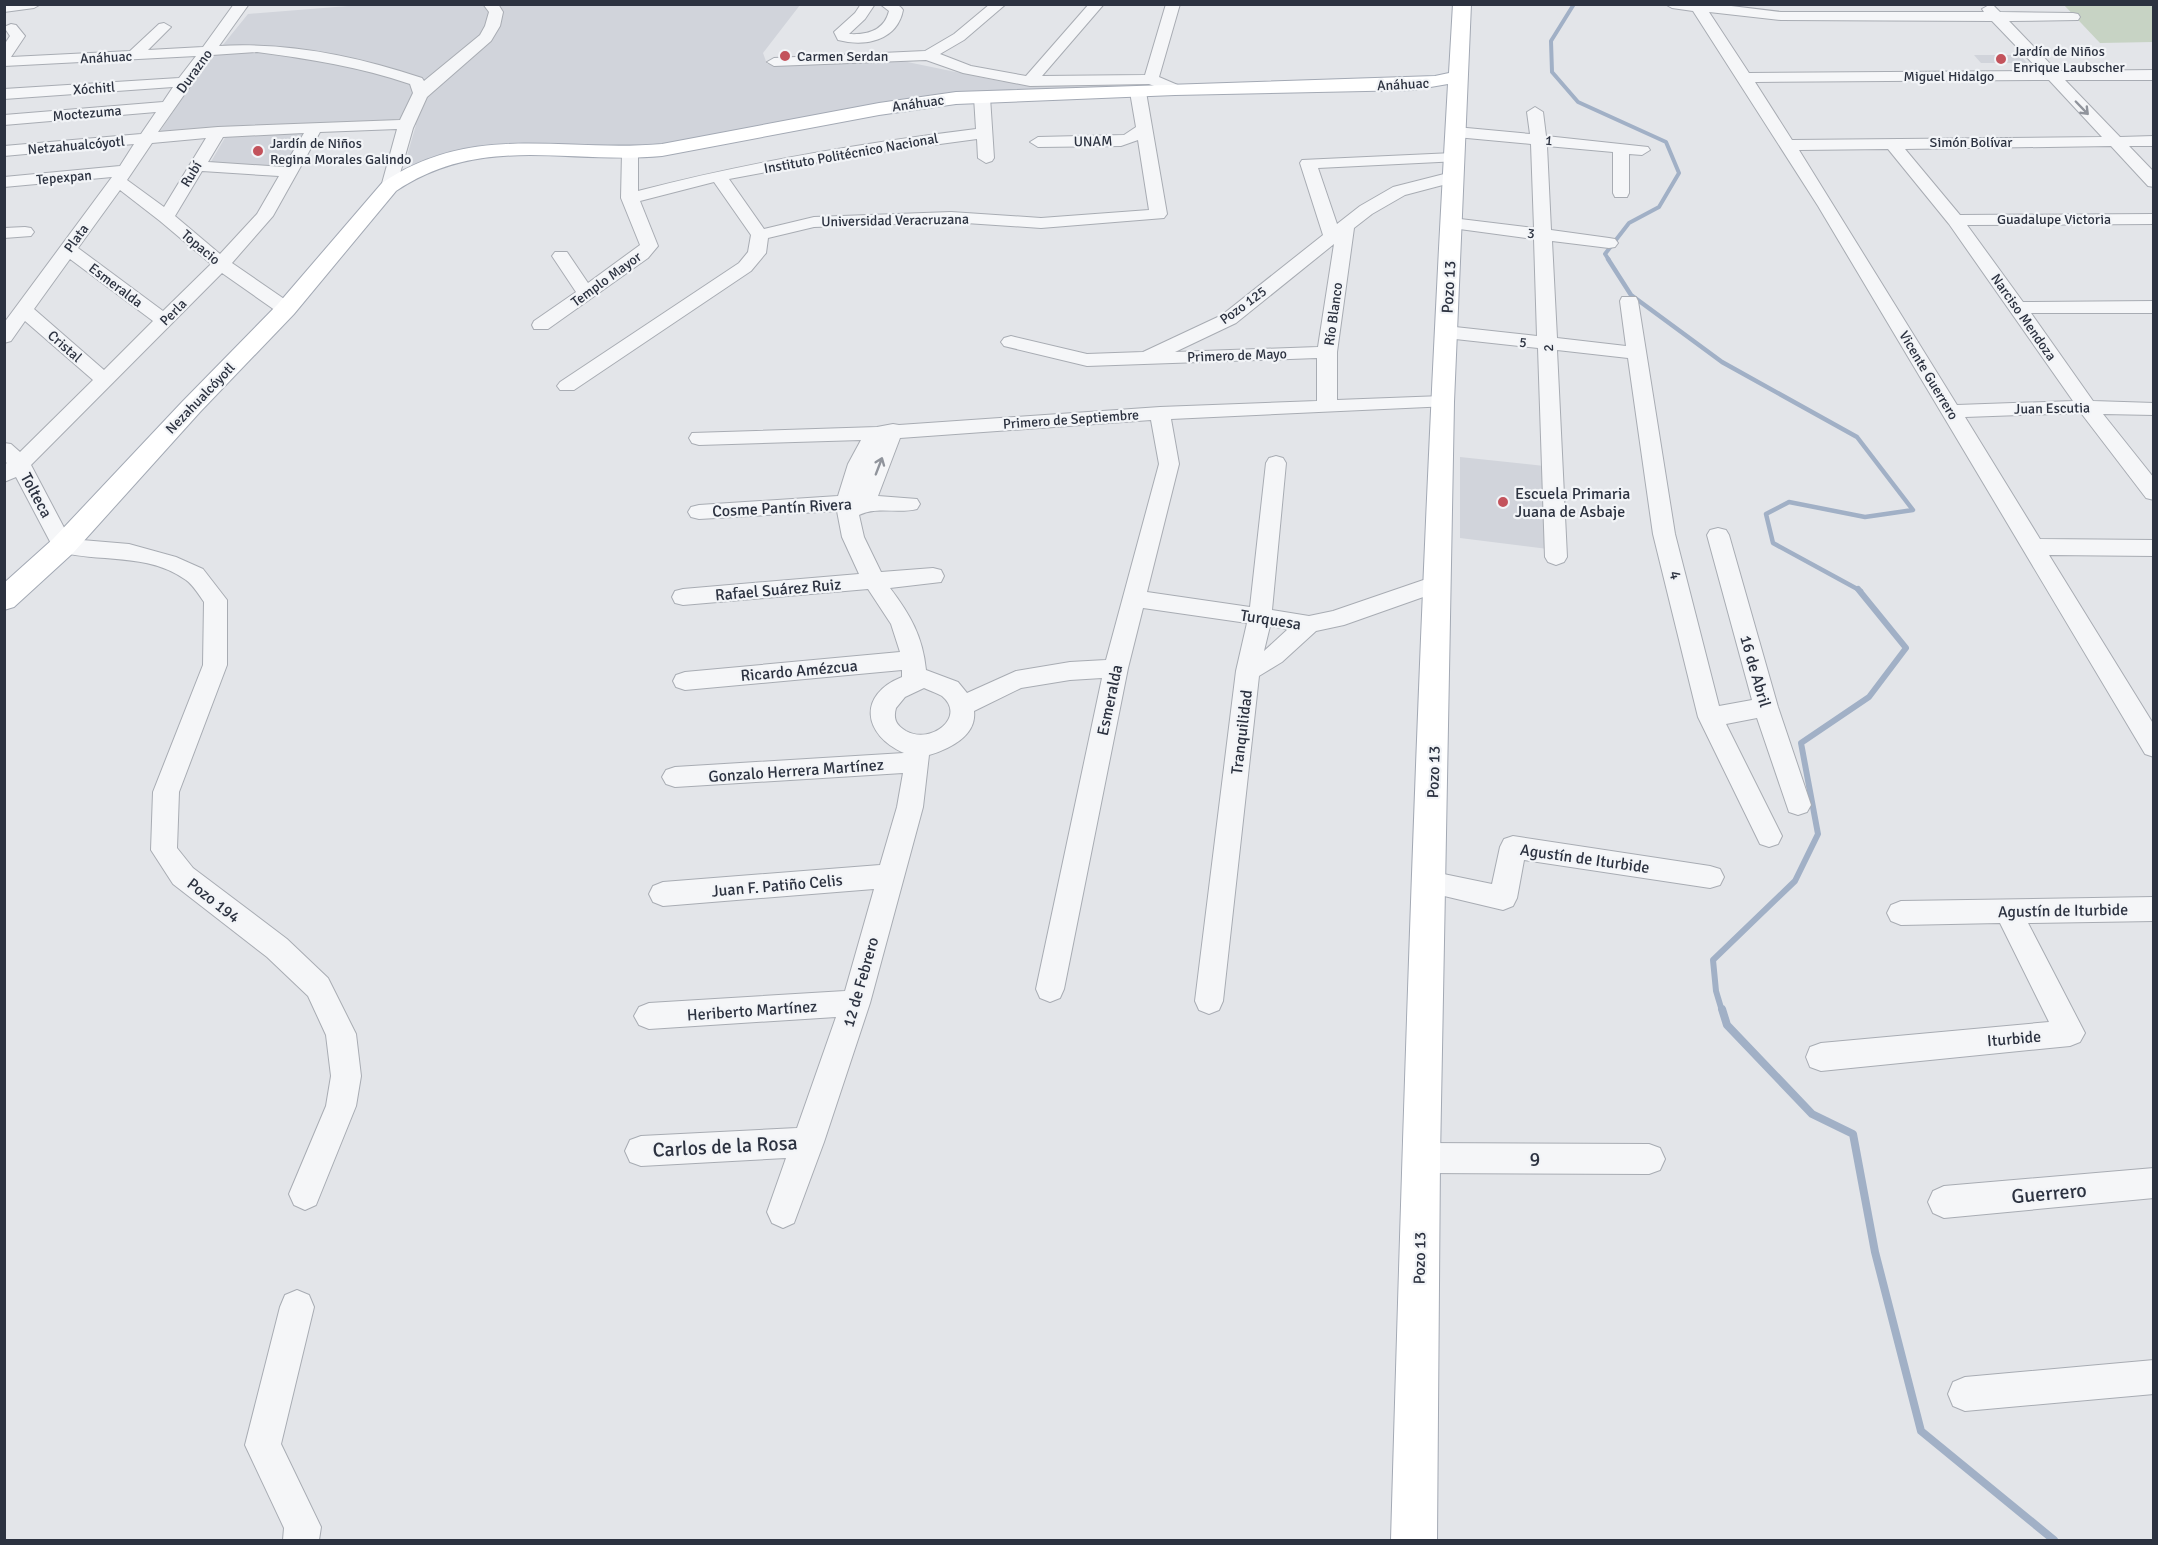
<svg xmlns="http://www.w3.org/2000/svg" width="2158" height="1545" font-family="Signika,sans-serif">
  <rect width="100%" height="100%" fill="#e3e5e9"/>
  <!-- built -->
  <g fill="#d1d4db">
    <polygon points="361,5 800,5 763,53 767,64 888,58 1004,82 1133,83 1148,89 927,97 881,102 670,145 629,149 480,146 443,154 410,166 404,166 416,125 159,133 192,83 248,14"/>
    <polygon points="1974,55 2020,55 2027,63 1981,63"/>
    <polygon points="310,133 286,170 209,165 226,136"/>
    <polygon points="1460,457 1544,466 1548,549 1460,538"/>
  </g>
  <!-- green -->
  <polygon fill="#c7d3c4" points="2064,5 2153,5 2153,42 2100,43"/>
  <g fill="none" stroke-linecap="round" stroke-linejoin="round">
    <!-- stream-far3 -->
    <polyline stroke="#a1b0c6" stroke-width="4" points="1574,4 1551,41 1552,72 1578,102 1666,142 1679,173 1659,207 1629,223 1605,254 1609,260"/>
    <!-- stream-far2 -->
    <polyline stroke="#a1b0c6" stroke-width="4.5" points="1608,259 1631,295 1722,362 1857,437 1913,510 1865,517 1789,502 1766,514 1773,543 1861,591"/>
    <!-- stream-far1 -->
    <polyline stroke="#a1b0c6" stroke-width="6" points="1722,1011 1716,991 1713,960 1795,881 1818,834 1801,743 1869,697 1906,648 1858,589"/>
    <!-- stream -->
    <polyline stroke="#a1b0c6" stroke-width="8" points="1722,1009 1727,1025 1812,1114 1853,1134 1875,1252 1921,1431 2054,1540"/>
    <defs>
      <g id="minor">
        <polygon points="4,4 41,4 34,8 4,12"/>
        <path d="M 234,4 L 249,4 L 219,46 C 289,42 356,56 422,78 L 424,81 L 480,35 L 485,26 L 489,12 L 483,4 L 498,4 L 503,12 L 500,26 L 491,41 L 427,97 L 413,128 L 395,191 L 383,191 L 381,187 L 397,129 L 320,132 L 273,216 L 232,263 L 293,305 L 295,309 L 293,313 L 279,313 L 222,273 L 31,465 L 70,539 L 129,544 L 176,557 L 203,569 L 227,600 L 227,665 L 179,792 L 177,848 L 193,868 L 287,939 L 328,978 L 356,1034 L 361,1076 L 356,1106 L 316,1205 L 305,1210 L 294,1205 L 289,1194 L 326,1106 L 331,1076 L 326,1035 L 308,996 L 267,957 L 173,884 L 151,850 L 153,792 L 203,665 L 204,602 C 199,595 193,585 186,580 C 148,552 98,563 55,551 L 16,477 L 4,482 L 4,465 L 7,463 L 4,461 L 4,443 L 11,444 L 20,452 L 93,380 L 25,321 L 11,341 L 4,343 L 4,323 L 112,177 L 4,187 L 4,177 L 120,166 L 134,144 L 4,156 L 4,146 L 141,134 L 156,112 L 4,125 L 4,115 L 163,102 L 173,87 L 4,99 L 4,89 L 179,78 L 196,56 L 4,66 L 4,45 L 10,36 L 4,27 L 11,24 L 16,25 L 25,36 L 11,57 L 130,51 L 159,24 L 164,23 L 171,27 L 148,50 L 203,47 ZM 257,52 C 310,59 360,67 410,84 L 413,93 L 400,120 L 218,127 L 158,132 L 212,55 ZM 304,133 L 284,167 L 208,162 L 223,137 ZM 206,138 L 164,207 L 127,180 L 152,143 ZM 202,171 L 279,176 L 257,214 L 220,254 L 175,216 ZM 120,190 L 160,221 L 211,264 L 163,311 L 78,248 ZM 70,259 L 153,321 L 104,370 L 34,309 Z"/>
        <path d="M 861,4 L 875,4 L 865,19 L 849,34 C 867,35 884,31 889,11 L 880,4 C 889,4 898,2 903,10 C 897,41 865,47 838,40 L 834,32 L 855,13 Z"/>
        <polygon points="990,4 1006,4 964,40 940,54 971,66 1026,76 1089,4 1104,4 1042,76 1145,75 1166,4 1180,4 1159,77 1180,86 1183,89 1175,94 1149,84 1030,86 963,73 926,60 774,66 767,62 774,58 925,51 954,34"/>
        <path d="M 1665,4 L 1715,4 L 1781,12 L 1984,12 L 1982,9 L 1989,5 L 1994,6 L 2000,12 L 2073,13 L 2078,14 L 2080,17 L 2078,20 L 2009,21 L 2057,71 L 2154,70 L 2154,80 L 2065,80 L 2120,137 L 2154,136 L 2154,146 L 2129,146 L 2154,172 L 2154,187 L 2148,186 L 2111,146 L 1905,149 L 1960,215 L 2154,214 L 2154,224 L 1967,225 L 2023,302 L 2154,301 L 2154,313 L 2031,313 L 2093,401 L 2154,403 L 2154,415 L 2103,414 L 2154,478 L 2154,500 L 2146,498 L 2081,413 L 1965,417 L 2040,539 L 2154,540 L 2154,556 L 2049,555 L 2154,725 L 2154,757 L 2145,754 L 1818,206 L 1693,11 L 1672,8 ZM 1709,12 L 1781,20 L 1992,21 L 2040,71 L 1749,73 ZM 2049,80 L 2102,137 L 1792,140 L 1755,82 ZM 1888,149 L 1949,224 L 2073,401 L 1957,405 L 1799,150 Z"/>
        <path d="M 1138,87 L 1146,92 L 1167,214 L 1164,218 L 1041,228 L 951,222 L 814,227 L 768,238 L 766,253 L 751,271 L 574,390 L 560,390 L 557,386 L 560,382 L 739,263 L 748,252 L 751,235 L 714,182 L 640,201 L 658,246 L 648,258 L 548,329 L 534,329 L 532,325 L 534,321 L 576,292 L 552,256 L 555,252 L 567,252 L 588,283 L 640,245 L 621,198 L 622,153 L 624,150 L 630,148 L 638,153 L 638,191 C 750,162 862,143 976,129 L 974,97 L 982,92 L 990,97 L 994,158 L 992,161 L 986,163 L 978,158 L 977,139 L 851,156 L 729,179 L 764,229 L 814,217 L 951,212 L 1041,218 L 1149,210 L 1138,140 L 1121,146 L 1038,147 L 1030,142 L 1038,137 L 1124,135 L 1136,127 L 1130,92 Z"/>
        <polygon points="1535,107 1543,112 1546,136 1648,147 1650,150 1642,155 1629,154 1629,193 1627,197 1615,197 1613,193 1613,152 1547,146 1551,230 1609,238 1615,239 1618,243 1615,247 1609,248 1552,241 1557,338 1626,346 1620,301 1622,297 1636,297 1638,301 1675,534 1719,706 1752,700 1707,535 1710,530 1718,528 1726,530 1729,535 1778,707 1811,805 1807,812 1798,815 1789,812 1757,718 1726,724 1782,836 1778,844 1769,847 1760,844 1698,717 1653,534 1628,358 1557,350 1567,557 1564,562 1556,565 1548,562 1545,557 1538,348 1446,338 1439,336 1437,332 1439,328 1446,326 1537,336 1534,239 1452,228 1446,227 1443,223 1446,219 1452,218 1534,228 1531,144 1456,137 1448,132 1456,127 1530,134 1527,112"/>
        <path d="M 1453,153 L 1461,158 L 1459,161 L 1318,168 L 1337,224 L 1360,206 L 1393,187 L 1452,172 L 1460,177 L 1458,181 L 1405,195 L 1372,214 L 1354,228 L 1337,352 L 1337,400 L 1442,396 L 1449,398 L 1452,402 L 1449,406 L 1171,419 L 1179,464 L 1147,592 L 1250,607 L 1266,463 L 1269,458 L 1276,456 L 1283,458 L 1286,463 L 1272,610 L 1309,616 L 1333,611 L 1438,575 L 1446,577 L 1449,583 L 1446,589 L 1344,625 L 1316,631 L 1282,662 L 1259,676 L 1223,1001 L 1219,1010 L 1209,1014 L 1199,1010 L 1195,1001 L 1236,671 L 1247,623 L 1143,608 L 1128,668 L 1064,989 L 1060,998 L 1050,1002 L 1040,998 L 1036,989 L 1102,678 L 1070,680 L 1021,688 L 974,711 C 977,736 949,749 929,755 L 923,807 L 870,1003 L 824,1142 L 794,1223 L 783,1228 L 772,1223 L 767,1212 L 786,1158 L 641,1166 L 630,1162 L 625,1151 L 630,1140 L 641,1136 L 797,1128 L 836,1017 L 649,1029 L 639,1025 L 634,1016 L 639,1007 L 649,1003 L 845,991 L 874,889 L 663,906 L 653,902 L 649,894 L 653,886 L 663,882 L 880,865 L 897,807 L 903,773 L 675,787 L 666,784 L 662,777 L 666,770 L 675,767 L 904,753 C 863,735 857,695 902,677 L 902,670 L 685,690 L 676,687 L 673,681 L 676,675 L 685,672 L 900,652 L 891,624 L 868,589 L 683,605 L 675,603 L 672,597 L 675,591 L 683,589 L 859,574 L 842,537 L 837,511 L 699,519 L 691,517 L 688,512 L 691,507 L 699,505 L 838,496 L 848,464 L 861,440 L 699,445 L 692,443 L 689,438 L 692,433 L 877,427 L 893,424 L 899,425 L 1160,407 L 1317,401 L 1317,358 L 1087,366 L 1004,346 L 1001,342 L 1004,338 L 1011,336 L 1087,354 L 1143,352 L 1222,315 L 1323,235 L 1300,163 L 1302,160 ZM 1334,244 L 1318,347 L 1175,352 L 1236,323 ZM 1151,420 L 1159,464 L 1106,660 L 1070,662 L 1016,671 L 967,693 L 958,682 L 926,670 C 923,637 910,614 890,588 L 941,582 L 944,576 L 941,570 L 933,568 L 881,572 L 864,537 L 859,515 C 877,506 898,514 917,509 L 920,504 L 917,499 L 878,496 L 900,438 ZM 1270,626 L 1288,629 L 1264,651 ZM 924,688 C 930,691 937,693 942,696 C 967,717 931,745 906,731 C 896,725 893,719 896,708 L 905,697 Z"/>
        <polygon points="25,227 31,228 34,232 31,236 4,238 4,228"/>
        <polygon points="1513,836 1710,866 1720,869 1724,877 1720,885 1710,888 1524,860 1517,898 1513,906 1503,910 1419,890 1415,882 1419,874 1429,871 1492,884 1500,847 1504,839"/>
        <polygon points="2154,897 2154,921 2028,923 2085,1033 2080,1042 2070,1046 1821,1071 1810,1067 1806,1057 1810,1047 1821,1043 2049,1022 2000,923 1901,925 1891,921 1887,913 1891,905 1901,901"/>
        <polygon points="1421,1143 1649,1144 1660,1148 1665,1159 1660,1170 1649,1174 1421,1173 1410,1169 1405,1158 1410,1147"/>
        <polygon points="2154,1168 2154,1198 1944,1218 1933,1213 1928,1202 1933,1191 1944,1186"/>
        <polygon points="297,1290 309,1295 314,1307 281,1444 321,1527 319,1540 283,1540 284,1528 245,1445 280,1307 285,1295"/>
        <polygon points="2154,1360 2154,1394 1965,1411 1953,1406 1948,1394 1953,1382 1965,1377"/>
      </g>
      <path id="major" d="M 1453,4 L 1471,4 L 1454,402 L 1440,1158 L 1437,1540 L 1391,1540 C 1405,1055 1420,569 1448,84 L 1413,90 L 1175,95 L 956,104 L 879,115 L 662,156 C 567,165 483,133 396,191 L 294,314 L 200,412 L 73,553 L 14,607 L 4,610 L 4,583 L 53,539 L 182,402 L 278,304 L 382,183 C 475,121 560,153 662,144 L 879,103 L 956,92 L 1435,76 L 1449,73 Z"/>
    </defs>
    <!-- minor casing -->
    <use href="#minor" stroke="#a8acb3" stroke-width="2"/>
    <!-- major casing -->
    <use href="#major" stroke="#a3a9b4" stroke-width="2"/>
    <!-- minor -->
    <use href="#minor" fill="#f5f6f8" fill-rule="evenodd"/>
    <!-- major -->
    <use href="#major" fill="#fff" fill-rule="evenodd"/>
  </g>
  <!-- one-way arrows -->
  <defs><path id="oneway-shaft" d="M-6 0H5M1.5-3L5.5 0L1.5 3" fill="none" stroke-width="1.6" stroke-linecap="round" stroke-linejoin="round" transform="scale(1.5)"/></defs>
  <g stroke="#90949c">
    <use href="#oneway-shaft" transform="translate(2082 108) rotate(46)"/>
    <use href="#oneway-shaft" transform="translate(879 466) rotate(-69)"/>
  </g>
  <!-- markers -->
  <g fill="#c3535c" stroke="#f2f4f7" stroke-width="2">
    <circle cx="785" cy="56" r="6"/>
    <circle cx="2001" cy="59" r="6"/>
    <circle cx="258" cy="151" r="6"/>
    <circle cx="1503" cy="502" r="6"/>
  </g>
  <g text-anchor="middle" stroke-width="4.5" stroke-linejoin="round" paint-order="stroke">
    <!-- far-poi labels -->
    <g font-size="14" fill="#2c3240" stroke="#f2f4f7" text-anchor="start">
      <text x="2013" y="56">Jardín de Niños<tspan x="2013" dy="16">Enrique Laubscher</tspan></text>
      <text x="797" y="61">Carmen Serdan</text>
      <text x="270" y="148">Jardín de Niños<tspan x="270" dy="16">Regina Morales Galindo</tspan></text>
    </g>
    <!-- far-street labels -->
    <g font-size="14" fill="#2c3240" stroke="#f2f4f7">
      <text transform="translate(106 57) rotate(-3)" y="5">Anáhuac</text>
      <text transform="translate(194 71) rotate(-54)" y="5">Durazno</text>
      <text x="1949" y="81">Miguel Hidalgo</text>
      <text transform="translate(1403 84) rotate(-3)" y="5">Anáhuac</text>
      <text transform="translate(94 88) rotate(-4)" y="5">Xóchitl</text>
      <text transform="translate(918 103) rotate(-8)" y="5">Anáhuac</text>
      <text transform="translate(87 113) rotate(-5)" y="5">Moctezuma</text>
      <text transform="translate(1549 140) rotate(5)" y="5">1</text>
      <text transform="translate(1093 141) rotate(-1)" y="5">UNAM</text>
      <text x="1971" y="147">Simón Bolívar</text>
      <text transform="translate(76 145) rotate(-5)" y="5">Netzahualcóyotl</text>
      <text transform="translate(851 153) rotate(-10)" y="5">Instituto Politécnico Nacional</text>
      <text transform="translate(191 174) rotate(-59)" y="5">Rubí</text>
      <text transform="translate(64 177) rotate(-5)" y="5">Tepexpan</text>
      <text x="2054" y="224">Guadalupe Victoria</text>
      <text transform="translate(895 220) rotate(-1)" y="5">Universidad Veracruzana</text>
      <text transform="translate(1531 233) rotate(7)" y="5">3</text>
      <text transform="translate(76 238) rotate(-54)" y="5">Plata</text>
      <text transform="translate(201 247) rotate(40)" y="5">Topacio</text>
      <text transform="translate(606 279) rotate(-36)" y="5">Templo Mayor</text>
      <text transform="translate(116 285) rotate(37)" y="5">Esmeralda</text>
      <text transform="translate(1243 305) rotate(-36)" y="5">Pozo 125</text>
      <text transform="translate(173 312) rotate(-45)" y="5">Perla</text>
      <text transform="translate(1333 314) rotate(-82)" y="5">Río Blanco</text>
      <text transform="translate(2024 317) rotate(55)" y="5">Narciso Mendoza</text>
      <text transform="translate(1523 342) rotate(7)" y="5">5</text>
      <text transform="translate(65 346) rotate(41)" y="5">Cristal</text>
      <text transform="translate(1548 348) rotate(-92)" y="5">2</text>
      <text transform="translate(1237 355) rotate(-2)" y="5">Primero de Mayo</text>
      <text transform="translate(1929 375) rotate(59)" y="5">Vicente Guerrero</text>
      <text transform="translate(200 398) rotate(-46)" y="5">Nezahualcóyotl</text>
      <text transform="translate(2052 408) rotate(-1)" y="5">Juan Escutia</text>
      <text transform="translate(1071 419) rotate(-4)" y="5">Primero de Septiembre</text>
    </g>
    <!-- street labels -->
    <g font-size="16" fill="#2c3240" stroke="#f2f4f7">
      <text transform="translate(1448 287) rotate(-87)" y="6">Pozo 13</text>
      <text transform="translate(37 495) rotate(62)" y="6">Tolteca</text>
      <text transform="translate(782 507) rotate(-3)" y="6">Cosme Pantín Rivera</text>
      <text transform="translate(1676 575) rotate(76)" y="6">4</text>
      <text transform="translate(778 589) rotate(-5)" y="6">Rafael Suárez Ruiz</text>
      <text transform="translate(1271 619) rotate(9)" y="6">Turquesa</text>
      <text transform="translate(799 670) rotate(-5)" y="6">Ricardo Amézcua</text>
      <text transform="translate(1756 671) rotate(74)" y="6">16 de Abril</text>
      <text transform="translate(1109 700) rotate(-78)" y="6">Esmeralda</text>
      <text transform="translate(1241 732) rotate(-83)" y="6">Tranquilidad</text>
      <text transform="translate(796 770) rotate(-4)" y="6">Gonzalo Herrera Martínez</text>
      <text transform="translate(1433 772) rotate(-88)" y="6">Pozo 13</text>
      <text transform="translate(1585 858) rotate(8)" y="6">Agustín de Iturbide</text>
      <text transform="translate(777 885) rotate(-5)" y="6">Juan F. Patiño Celis</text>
      <text transform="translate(214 900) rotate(38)" y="6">Pozo 194</text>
      <text transform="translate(2063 910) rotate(-1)" y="6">Agustín de Iturbide</text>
      <text transform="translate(860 982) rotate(-74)" y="6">12 de Febrero</text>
      <text transform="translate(752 1010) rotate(-4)" y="6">Heriberto Martínez</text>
      <text transform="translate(2014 1038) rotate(-5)" y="6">Iturbide</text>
      <text transform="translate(1419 1258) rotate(-89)" y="6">Pozo 13</text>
    </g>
    <!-- poi labels -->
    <g font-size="16" fill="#2c3240" stroke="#f2f4f7" text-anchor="start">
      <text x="1515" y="499">Escuela Primaria<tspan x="1515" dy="18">Juana de Asbaje</tspan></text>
    </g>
    <!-- near-street labels -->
    <g font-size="20" fill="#2c3240" stroke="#f2f4f7">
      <text transform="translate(725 1146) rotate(-3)" y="7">Carlos de la Rosa</text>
      <text x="1535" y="1166">9</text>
      <text transform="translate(2049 1193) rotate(-5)" y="7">Guerrero</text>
    </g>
  </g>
  <!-- border -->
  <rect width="2158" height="1545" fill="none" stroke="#2c3240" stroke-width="12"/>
</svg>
